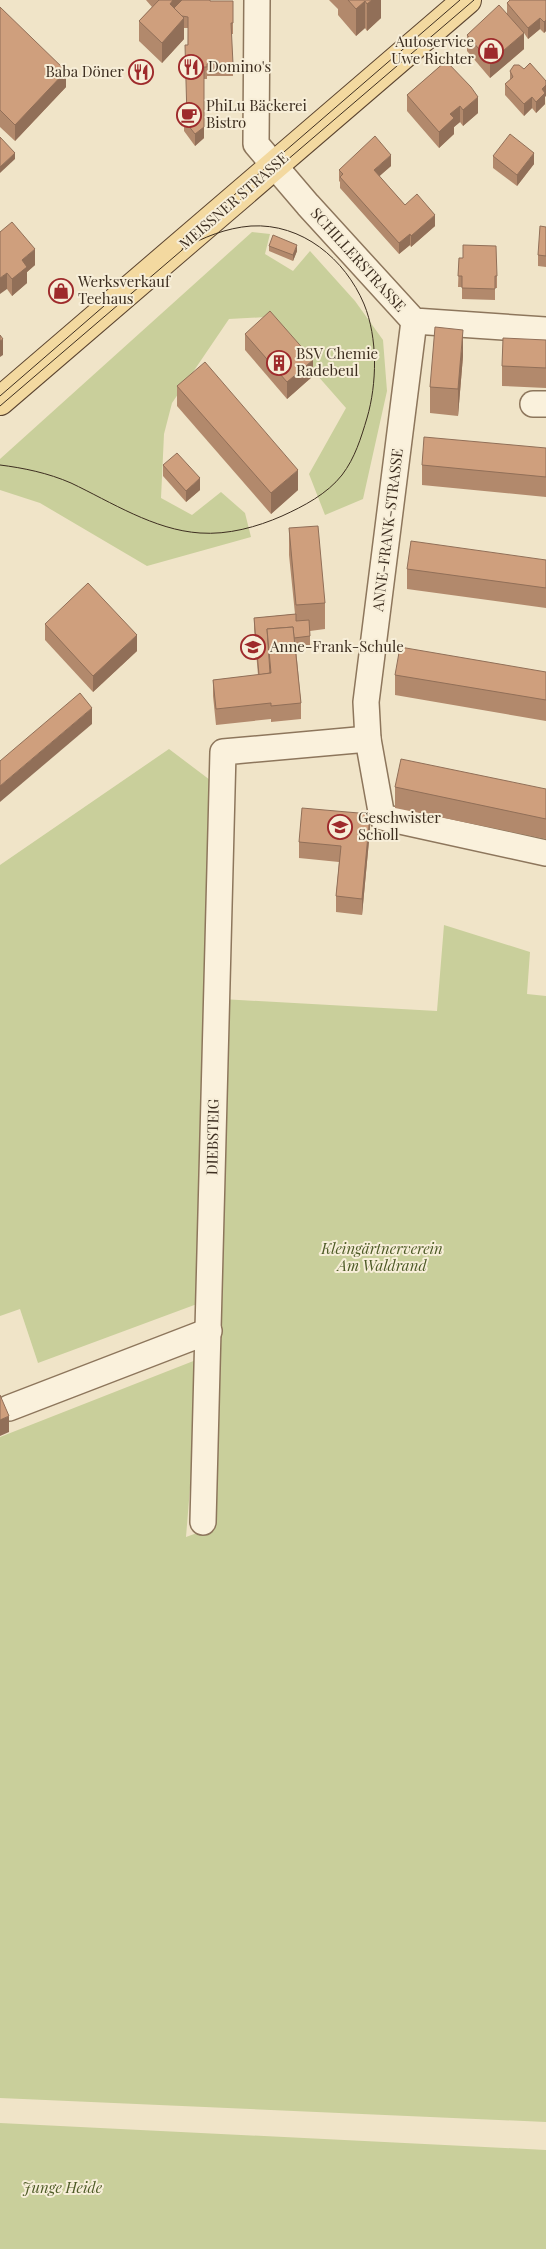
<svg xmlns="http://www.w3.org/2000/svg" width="546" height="2249" font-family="'Playfair Display',serif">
  <rect width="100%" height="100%" fill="#f0e4c8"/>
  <!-- green -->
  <g fill="#c9cf9b">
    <polygon points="252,232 270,234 265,254 293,271 310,251 355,301 383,340 387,391 363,499 325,515 309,474 346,408 266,317 229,319 172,403 164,434 161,498 192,515 221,492 245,513 251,537 147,566 40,503 0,490 0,459"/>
    <polygon points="169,749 210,780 197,1304 38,1363 20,1309 0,1316 0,865"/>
    <polygon points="444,925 530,952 527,994 546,996 546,2122 0,2098 0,1437 196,1360 195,1426 186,1537 208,1529 222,999 437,1011"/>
    <polygon points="0,2123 546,2150 546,2249 0,2249"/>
  </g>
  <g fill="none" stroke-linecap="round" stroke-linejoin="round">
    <defs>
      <g id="minor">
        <polyline points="257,0 256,144 308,205 414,321 546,330"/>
        <polyline points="414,321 366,702 368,739 382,817 546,853"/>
        <polyline points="533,404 546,404"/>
        <polyline points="9,1408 209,1331"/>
        <polyline points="203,1522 223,752 368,739"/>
      </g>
      <polyline id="major" points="0,401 467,0"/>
    </defs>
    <!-- minor casing -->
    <use href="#minor" stroke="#8d765c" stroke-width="28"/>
    <!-- major casing -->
    <use href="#major" stroke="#5b4430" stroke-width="30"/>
    <!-- minor -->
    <use href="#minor" stroke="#faf1dc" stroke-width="25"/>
    <!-- major -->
    <use href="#major" stroke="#f3d9a0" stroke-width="28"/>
    <!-- tram -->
    <g stroke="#3d2e20" stroke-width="1">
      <polyline points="182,240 460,0"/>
      <polyline points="0,396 104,306"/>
      <polyline points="0,406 474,0"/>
      <path d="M 0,465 C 24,468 48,473 71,483 C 111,502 154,530 200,533 C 228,535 257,527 282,516 C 304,506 327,494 342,475 C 355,458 361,438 367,418 C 377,384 378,338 364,304 C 345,259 302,223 251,226 C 226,228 204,237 182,249"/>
    </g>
  </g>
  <!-- wall -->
  <g fill="#b2896c">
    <polygon points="146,0 210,0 210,1 233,1 233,34 231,34 233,76 207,76 207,79 204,79 204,138 195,146 184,131 184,120 187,118 188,28 184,28 184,39 162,63 139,41 139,21 152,7"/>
    <polygon points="329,0 381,0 381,18 367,31 365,28 356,36 338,15 338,9"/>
    <polygon points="546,0 546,31 544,33 540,29 528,39 524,33 524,49 490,78 467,51 467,35 507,14 507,3"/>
    <polygon points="0,7 66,87 15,141 0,127"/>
    <polygon points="446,61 478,113 463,126 460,122 454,127 454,134 439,148 407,111 407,95"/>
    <polygon points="510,71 545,97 545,104 536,113 532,108 524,116 505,95 505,84 510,80"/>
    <polygon points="493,156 534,164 517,186 493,168"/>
    <polygon points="391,166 379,176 405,205 435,226 411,247 410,245 399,254 340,188 340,182 339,181 339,170"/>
    <polygon points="546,227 546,267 538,266 538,255"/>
    <polygon points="0,232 35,265 27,272 27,283 12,296 7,289"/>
    <polygon points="269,246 297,251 293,261 269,251"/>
    <polygon points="459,258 497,276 497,288 495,288 495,300 462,299 462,287 458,287"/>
    <polygon points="245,334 313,376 287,399 245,350"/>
    <polygon points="546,340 546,388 502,386 502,366"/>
    <polygon points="463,356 458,416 430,413 430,387"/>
    <polygon points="177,386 298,490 271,514 177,406"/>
    <polygon points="546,448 546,497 422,485 422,465"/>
    <polygon points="163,465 200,490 186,502 163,476"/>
    <polygon points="289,528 325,603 325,629 310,631 310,647 296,649 301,703 301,719 271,722 271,719 216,725 213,696 213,680 258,675 254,629 254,618 295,614 289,555"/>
    <polygon points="546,560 546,608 407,589 407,569"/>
    <polygon points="45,624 137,651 93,692 45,640"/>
    <polygon points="546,672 546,721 395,695 395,675"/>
    <polygon points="395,787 546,789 546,839 395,808"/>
    <polygon points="370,830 362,915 336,912 336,896 339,862 299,858 299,842"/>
  </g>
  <!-- shaded-wall -->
  <g fill="#916f58">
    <polygon points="173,0 191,0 175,19 170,4"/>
    <polygon points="372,0 381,0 381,18 367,31 367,4"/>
    <polygon points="365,1 365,28 356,36 356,9"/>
    <polygon points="184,18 184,39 162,63 162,43"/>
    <polygon points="540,18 540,29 528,39 528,28"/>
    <polygon points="546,20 546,31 544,33 544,22"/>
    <polygon points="524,33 524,49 490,78 490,62"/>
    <polygon points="66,71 66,87 15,141 15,125"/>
    <polygon points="546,85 546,96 545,97 545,104 536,113 536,102 542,89"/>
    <polygon points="478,97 478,113 463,126 463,110"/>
    <polygon points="532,97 532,108 524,116 524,104"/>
    <polygon points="460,106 460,122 454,127 454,134 439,148 439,132 450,114"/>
    <polygon points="204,127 204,138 195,146 195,134"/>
    <polygon points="15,153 15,159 0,173 0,167"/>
    <polygon points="534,153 534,164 517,186 517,175"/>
    <polygon points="391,155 391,166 374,181 374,170"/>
    <polygon points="435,215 435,226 411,247 411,236"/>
    <polygon points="410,234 410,245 399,254 399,243"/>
    <polygon points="297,245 297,251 293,261 293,255"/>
    <polygon points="35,249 35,265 27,272 27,283 12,296 12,279 22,260"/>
    <polygon points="7,273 7,289 0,294 0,278"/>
    <polygon points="463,330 463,356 458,416 458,389"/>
    <polygon points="3,339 3,355 0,357 0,341"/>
    <polygon points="313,360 313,376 287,399 287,382"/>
    <polygon points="298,470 298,490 271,514 271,493"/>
    <polygon points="200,478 200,490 186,502 186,491"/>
    <polygon points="137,635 137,651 93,692 93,676"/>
    <polygon points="92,708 92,724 0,802 0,786"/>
    <polygon points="370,814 370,830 362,915 362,899"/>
    <polygon points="9,1416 9,1432 0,1436 0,1420"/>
  </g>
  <!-- building -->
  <g fill="#cf9f7d" stroke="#916f58">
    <polygon points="159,0 173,0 170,4 184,18 162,43 139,21"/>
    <polygon points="182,0 210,0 210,1 233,1 233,23 231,23 233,64 207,64 207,67 204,67 204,127 195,134 184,120 187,118 185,45 188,45 188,17 182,16 174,8"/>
    <polygon points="348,0 372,0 367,4 365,1 356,9"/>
    <polygon points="510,0 546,0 546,20 544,22 540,18 528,28 507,3"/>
    <polygon points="499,5 524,33 490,62 467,35"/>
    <polygon points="0,7 66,71 15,125 0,110"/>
    <polygon points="446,61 471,87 478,97 463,110 460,106 450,114 454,118 439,132 407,95"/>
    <polygon points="530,63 546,81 546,85 542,89 545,93 536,102 532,97 524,104 505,84 513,77 510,71 514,65 519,65 524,69"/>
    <polygon points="510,134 534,153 517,175 493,156"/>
    <polygon points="375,136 391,155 374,170 405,205 417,194 435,215 411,236 410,234 399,243 340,177 343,174 339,170"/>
    <polygon points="0,137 15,153 0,167"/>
    <polygon points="12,222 35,249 22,260 27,267 12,279 7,273 0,278 0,232"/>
    <polygon points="540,226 546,227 546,256 538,255"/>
    <polygon points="273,235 297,245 293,255 269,246"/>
    <polygon points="463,245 496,246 497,276 495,276 495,289 462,288 462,276 458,276 459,258 463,258"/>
    <polygon points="270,311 313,360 287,382 245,334"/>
    <polygon points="435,327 463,330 458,389 430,387"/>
    <polygon points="0,335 3,339 0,341"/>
    <polygon points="503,338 546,340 546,368 502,366"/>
    <polygon points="205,362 298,470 271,493 177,386"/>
    <polygon points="424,437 546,448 546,477 422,465"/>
    <polygon points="177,453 200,478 186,491 163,465"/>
    <polygon points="318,526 325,603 296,605 289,528"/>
    <polygon points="411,541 546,560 546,588 407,569"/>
    <polygon points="88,583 137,635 93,676 45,624"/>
    <polygon points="296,614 296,621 309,620 310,636 294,638 293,627 267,629 270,673 259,675 254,618"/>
    <polygon points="293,627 301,703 271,706 271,703 216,709 213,680 271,673 267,629"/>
    <polygon points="400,647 546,672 546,700 395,675"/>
    <polygon points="80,693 92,708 0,786 0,761"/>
    <polygon points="401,759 546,789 546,819 395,787"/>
    <polygon points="302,808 370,814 362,899 336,896 341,846 299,842"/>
    <polygon points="0,1395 9,1416 0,1420"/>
  </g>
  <!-- icons -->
  <defs>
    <symbol id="shop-ring" viewBox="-11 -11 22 22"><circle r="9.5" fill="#f7eed8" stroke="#9e2a2b" stroke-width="1.5"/><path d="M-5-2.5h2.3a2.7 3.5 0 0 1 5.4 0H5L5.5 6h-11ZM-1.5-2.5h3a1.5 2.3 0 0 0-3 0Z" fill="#9e2a2b"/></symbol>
    <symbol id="restaurant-ring" viewBox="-11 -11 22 22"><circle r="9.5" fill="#f7eed8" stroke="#9e2a2b" stroke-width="1.5"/><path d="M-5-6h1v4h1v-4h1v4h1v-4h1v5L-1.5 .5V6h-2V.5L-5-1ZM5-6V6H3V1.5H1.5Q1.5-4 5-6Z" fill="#9e2a2b"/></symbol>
    <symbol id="cafe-ring" viewBox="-11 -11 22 22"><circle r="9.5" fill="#f7eed8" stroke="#9e2a2b" stroke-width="1.5"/><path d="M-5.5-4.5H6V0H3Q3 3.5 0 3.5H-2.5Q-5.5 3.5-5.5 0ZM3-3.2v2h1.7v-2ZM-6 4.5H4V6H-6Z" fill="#9e2a2b"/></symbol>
    <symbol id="building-ring" viewBox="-11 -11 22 22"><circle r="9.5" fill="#f7eed8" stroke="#9e2a2b" stroke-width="1.5"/><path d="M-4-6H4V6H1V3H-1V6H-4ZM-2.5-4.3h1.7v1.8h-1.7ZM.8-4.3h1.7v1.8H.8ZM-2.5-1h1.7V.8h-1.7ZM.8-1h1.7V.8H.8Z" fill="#9e2a2b"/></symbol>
    <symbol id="school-ring" viewBox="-11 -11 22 22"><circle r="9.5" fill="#f7eed8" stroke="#9e2a2b" stroke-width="1.5"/><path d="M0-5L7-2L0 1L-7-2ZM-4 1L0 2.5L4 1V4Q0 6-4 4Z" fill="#9e2a2b"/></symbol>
  </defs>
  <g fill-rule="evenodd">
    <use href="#shop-ring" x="477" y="37" width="28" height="28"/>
    <use href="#restaurant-ring" x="177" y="53" width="28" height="28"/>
    <use href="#restaurant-ring" x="127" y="58" width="28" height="28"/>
    <use href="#cafe-ring" x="175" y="101" width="28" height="28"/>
    <use href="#shop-ring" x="47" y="277" width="28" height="28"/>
    <use href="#building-ring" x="265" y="349" width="28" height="28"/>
    <use href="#school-ring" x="239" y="633" width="28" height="28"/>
    <use href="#school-ring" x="326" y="813" width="28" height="28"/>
  </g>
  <g text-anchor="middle" stroke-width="4" stroke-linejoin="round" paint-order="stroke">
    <!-- poi labels -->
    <g font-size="15" fill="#3d2e20" stroke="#f7eed8" text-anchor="start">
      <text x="474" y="47" text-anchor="end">Autoservice<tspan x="474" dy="17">Uwe Richter</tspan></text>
      <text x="208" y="72">Domino's</text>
      <text x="124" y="77" text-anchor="end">Baba Döner</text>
      <text x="206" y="111">PhiLu Bäckerei<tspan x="206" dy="17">Bistro</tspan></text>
      <text x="78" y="287">Werksverkauf<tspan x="78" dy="17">Teehaus</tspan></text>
      <text x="296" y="359">BSV Chemie<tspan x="296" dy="17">Radebeul</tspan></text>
      <text x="270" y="652">Anne-Frank-Schule</text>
      <text x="358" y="823">Geschwister<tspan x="358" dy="17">Scholl</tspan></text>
    </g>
    <!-- street labels -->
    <g font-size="15" fill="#3d2e20" stroke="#f7eed8">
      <text transform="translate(234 201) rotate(-41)" y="5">MEISSNER STRASSE</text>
      <text transform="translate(358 260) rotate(48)" y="5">SCHILLERSTRASSE</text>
      <text transform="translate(388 530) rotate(-83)" y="5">ANNE-FRANK-STRASSE</text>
      <text transform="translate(213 1137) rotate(-89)" y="5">DIEBSTEIG</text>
    </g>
    <!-- park labels -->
    <g font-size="15" font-style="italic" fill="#4d5a26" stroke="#f7eed8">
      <text x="382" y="1254">Kleingärtnerverein<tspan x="382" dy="17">Am Waldrand</tspan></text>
      <text x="62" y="2193">Junge Heide</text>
    </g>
  </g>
</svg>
